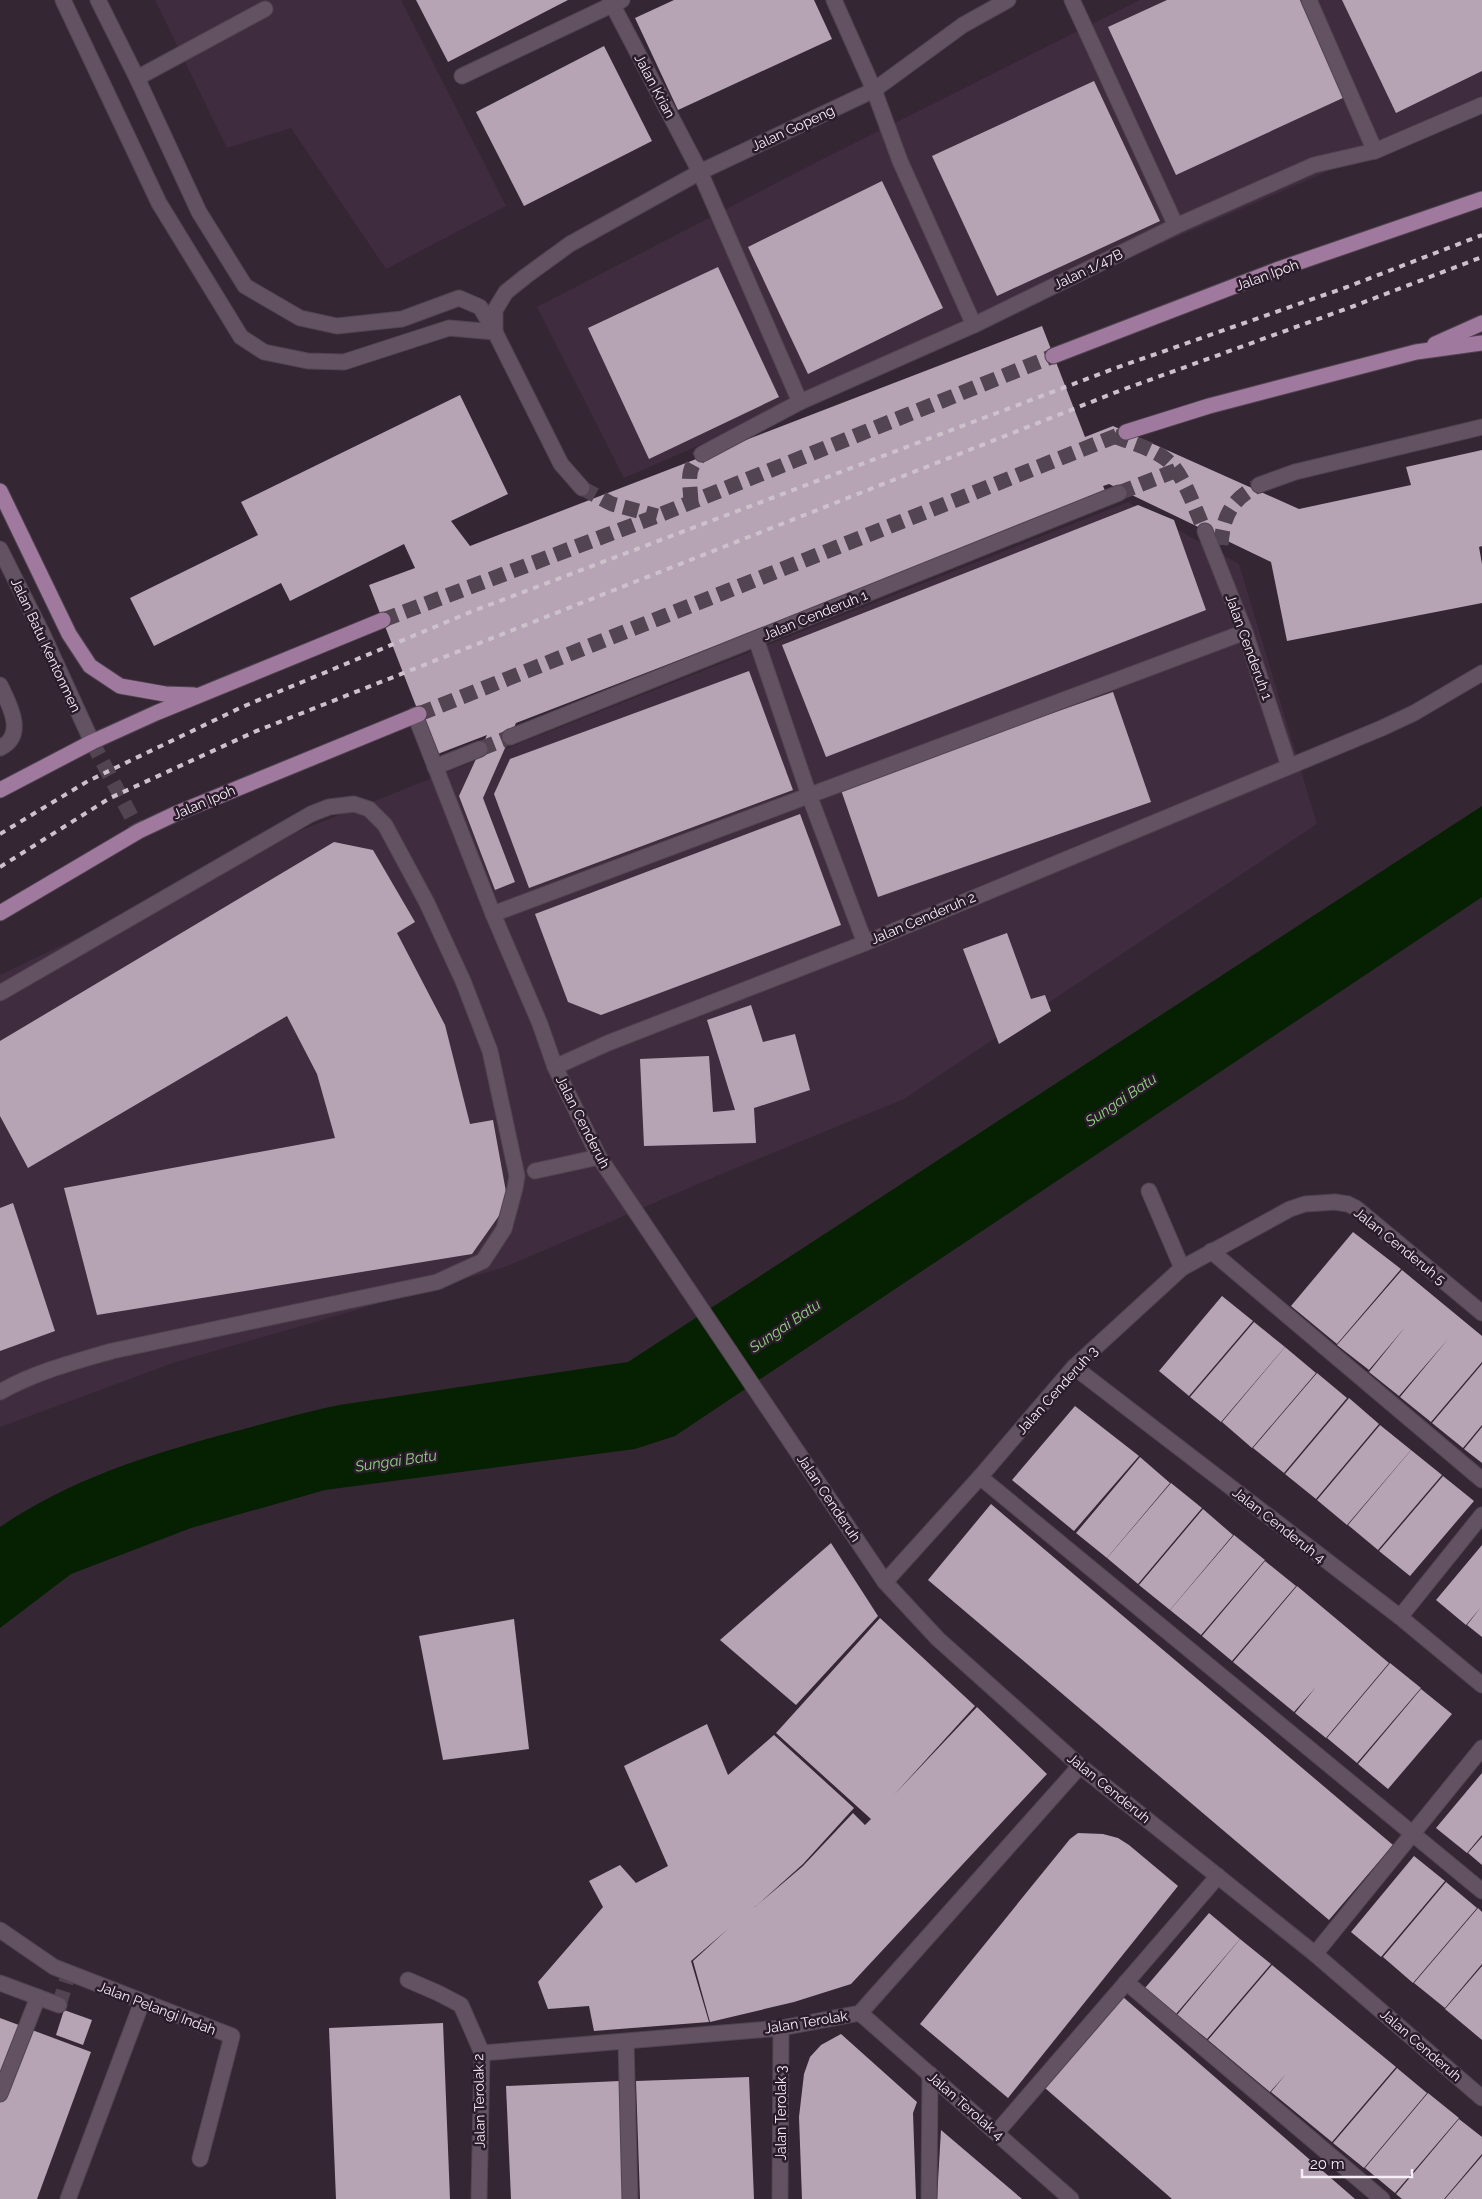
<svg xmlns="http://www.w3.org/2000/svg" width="1482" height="2199" font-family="Raleway,sans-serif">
  <rect width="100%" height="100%" fill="#352634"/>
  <!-- built -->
  <g fill="#402c3f">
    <polygon points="155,0 401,0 506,206 386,269 291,128 227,148"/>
    <polygon points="1140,0 1482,0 1482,104 624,478 537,307 813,164"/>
    <polygon points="1128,502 1239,564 1317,824 904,1099 719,1175 505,1267 173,1363 0,1427 0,975 299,831"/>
  </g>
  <!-- water -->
  <path fill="#062002" d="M 1482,806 L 1482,897 L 675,1436 L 635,1449 L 325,1490 L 191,1528 L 71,1574 L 0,1628 L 0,1527 C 69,1480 145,1456 225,1434 C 263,1424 301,1413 339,1405 L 628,1362 Z"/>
  <!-- building -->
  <g fill="#b6a4b5">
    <polygon points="416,0 568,0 448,62"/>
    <polygon points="674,0 814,0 832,39 678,110 635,18"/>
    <polygon points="1167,0 1300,0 1345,97 1176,175 1108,27"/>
    <polygon points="1342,0 1482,0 1482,71 1396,113"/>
    <polygon points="604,46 652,141 524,206 476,112"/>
    <polygon points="1094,81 1160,221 997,296 932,156"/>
    <polygon points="882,181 943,308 808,374 748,247"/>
    <polygon points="718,267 779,397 649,459 588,328"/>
    <polygon points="1042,326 1085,437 1113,426 1299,509 1411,485 1406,467 1482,450 1482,546 1479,547 1482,564 1482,603 1287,641 1271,562 1109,484 1103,486 1107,495 516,723 483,798 515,882 495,890 459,796 487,735 435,755 369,585 415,568 404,544 290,601 281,583 154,646 130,598 258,535 241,502 460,395 508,494 451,521 470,546"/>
    <polygon points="1138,505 1174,520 1206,610 826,757 782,645"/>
    <polygon points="749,671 793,790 529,888 494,794 510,759"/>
    <polygon points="1113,692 1151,802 878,897 840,787"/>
    <polygon points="800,814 841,925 601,1015 568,1002 535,914"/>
    <polygon points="334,842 373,850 415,922 397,933 445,1025 470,1124 493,1120 508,1203 472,1254 97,1315 64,1188 335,1138 317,1074 287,1016 28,1168 0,1116 0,1041"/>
    <polygon points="1007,933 1031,999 1045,995 1051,1011 999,1044 963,949"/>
    <polygon points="751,1005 763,1042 795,1034 810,1090 754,1108 756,1143 644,1146 640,1059 709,1056 713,1112 735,1110 707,1020"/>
    <polygon points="13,1203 55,1331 0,1351 0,1208"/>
    <polygon points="1353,1232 1401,1269 1337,1344 1291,1306"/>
    <polygon points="1402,1270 1482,1336 1482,1362 1431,1422 1400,1397 1449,1338 1399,1396 1369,1372 1406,1326 1369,1370 1337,1345"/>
    <polygon points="1222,1296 1253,1321 1189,1396 1159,1371"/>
    <polygon points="1254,1322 1285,1347 1221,1422 1190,1397"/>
    <polygon points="1285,1347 1316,1373 1252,1448 1222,1422"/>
    <polygon points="1482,1364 1482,1425 1463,1448 1432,1423"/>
    <polygon points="1317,1373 1347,1398 1284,1473 1253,1448"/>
    <polygon points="1349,1398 1379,1424 1316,1499 1285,1474"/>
    <polygon points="1075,1406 1139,1456 1074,1531 1012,1480"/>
    <polygon points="1380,1425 1411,1450 1347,1525 1317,1500"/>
    <polygon points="1482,1427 1482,1463 1464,1449"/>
    <polygon points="1411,1450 1442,1475 1378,1550 1348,1525"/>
    <polygon points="1140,1457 1170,1483 1107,1558 1076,1533"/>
    <polygon points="1443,1476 1474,1501 1410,1576 1379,1551"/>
    <polygon points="1171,1483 1202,1508 1138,1584 1107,1558"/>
    <polygon points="991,1504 1393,1845 1329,1920 928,1580"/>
    <polygon points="1203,1509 1233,1535 1170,1610 1139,1585"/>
    <polygon points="1234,1535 1265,1560 1201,1635 1170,1610"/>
    <polygon points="831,1543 878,1616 796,1705 720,1640"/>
    <polygon points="1482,1545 1482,1637 1467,1625 1481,1607 1466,1625 1436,1600"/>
    <polygon points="1265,1561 1296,1586 1232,1661 1202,1636"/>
    <polygon points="1297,1586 1389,1663 1326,1738 1295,1713 1316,1687 1294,1712 1233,1662"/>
    <polygon points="880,1618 975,1706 893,1796 977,1707 1047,1774 851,1984 794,2002 710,2022 693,1961 728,1929 691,1961 709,2022 594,2031 589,2006 548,2009 538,1982 603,1907 589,1881 620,1865 636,1883 668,1866 624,1766 707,1724 728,1775 774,1735 854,1808 803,1864 755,1907 803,1866 853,1813 865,1825 871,1819 776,1733"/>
    <polygon points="514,1619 529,1749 443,1760 419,1636"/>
    <polygon points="1390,1663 1421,1688 1357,1763 1327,1738"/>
    <polygon points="1421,1689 1452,1714 1388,1789 1358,1764"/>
    <polygon points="1482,1773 1482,1835 1467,1853 1436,1828"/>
    <polygon points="1078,1833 1103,1834 1118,1838 1129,1845 1178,1886 1008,2098 920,2024 1070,1839"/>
    <polygon points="1482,1837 1482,1865 1468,1853"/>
    <polygon points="1414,1856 1445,1881 1381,1957 1351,1932"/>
    <polygon points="1446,1882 1477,1908 1413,1983 1383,1957"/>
    <polygon points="1478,1908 1482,1912 1482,1964 1445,2008 1414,1983"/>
    <polygon points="1209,1913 1240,1939 1176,2014 1145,1988"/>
    <polygon points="1240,1939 1271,1964 1207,2039 1177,2015"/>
    <polygon points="1272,1965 1396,2067 1332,2142 1271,2092 1286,2074 1270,2092 1208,2040"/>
    <polygon points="1482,1966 1482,2040 1445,2009"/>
    <polygon points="1123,1997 1355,2199 1172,2199 1045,2088"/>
    <polygon points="64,2010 92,2020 83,2045 56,2035"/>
    <polygon points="0,2018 91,2052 37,2199 0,2199"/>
    <polygon points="443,2023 450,2199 336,2199 329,2028"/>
    <polygon points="841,2034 917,2102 913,2113 916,2199 802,2199 799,2117 804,2074 810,2057 821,2045"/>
    <polygon points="1397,2068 1427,2093 1364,2168 1333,2143"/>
    <polygon points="749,2077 754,2199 640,2199 636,2081"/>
    <polygon points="620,2081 624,2199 511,2199 506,2086"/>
    <polygon points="1428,2093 1459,2118 1395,2193 1365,2168"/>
    <polygon points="1459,2119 1482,2137 1482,2154 1444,2199 1402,2199 1396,2194"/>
    <polygon points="941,2130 1022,2199 937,2199"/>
    <polygon points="1482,2156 1482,2199 1445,2199"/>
  </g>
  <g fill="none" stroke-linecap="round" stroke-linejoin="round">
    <!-- minor-tunnel -->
    <g stroke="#524451" stroke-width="15" stroke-dasharray="15 8" stroke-linecap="butt">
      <path d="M 1114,436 C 1131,443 1152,448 1167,460 C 1184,474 1195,510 1205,531"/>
      <polyline points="582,488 612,504 657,516"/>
      <polyline points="1119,493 1177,470"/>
      <path d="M 691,502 C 690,480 685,469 702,454"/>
      <path d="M 1221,545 C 1223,515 1232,499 1259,485"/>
      <polyline points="92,742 139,831"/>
      <polyline points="480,749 510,737"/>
      <polyline points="59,2005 69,1973"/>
    </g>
    <!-- major-tunnel -->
    <g stroke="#524451" stroke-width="15" stroke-dasharray="15 8" stroke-linecap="butt">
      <polyline points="383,620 657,516 1053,356"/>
      <polyline points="419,714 1126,432"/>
    </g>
    <defs>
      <g id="minor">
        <polyline points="63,0 159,203 241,337 264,352 308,361 344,362 449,328 495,332 495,310 506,292 526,276 570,244 700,172 874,90 963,25 1008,0"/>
        <polyline points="98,0 137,78 199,212 245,286 300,318 337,326 402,319 459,298 480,307 495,332 561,464 582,488"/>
        <polyline points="610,0 700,172 800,402"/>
        <polyline points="834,0 874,90 900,161 974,325"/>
        <polyline points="1072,0 1176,226"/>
        <polyline points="1309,0 1375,151"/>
        <polyline points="462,76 622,0"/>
        <polyline points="137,78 265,9"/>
        <polyline points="702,454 800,402 974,325 1176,226 1314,165 1375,151 1482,105"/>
        <polyline points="1259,485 1295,472 1482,427"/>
        <polyline points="1205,531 1245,632 1289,766"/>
        <polyline points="0,549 43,635 92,742"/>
        <polyline points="756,639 809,795 865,943"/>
        <path d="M 0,685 C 9,704 27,735 0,748"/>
        <polyline points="415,715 493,914 540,1024 555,1067 599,1157 885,1582 938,1639 1080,1766 1315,1954 1482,2098"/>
        <polyline points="510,737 1119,493"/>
        <polyline points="435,767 480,749"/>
        <polyline points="493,914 1245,632"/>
        <path d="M 0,993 L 311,814 L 329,807 L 354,804 L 369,809 L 385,825 L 427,903 L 463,981 L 490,1051 L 517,1176 L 515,1188 L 504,1229 L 483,1261 L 437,1282 L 112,1351 C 74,1362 35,1372 0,1392"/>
        <polyline points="555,1067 608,1043 865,943 1382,728 1414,713 1482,673"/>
        <polyline points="535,1171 599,1157"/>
        <polyline points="1149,1191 1182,1268"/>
        <polyline points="1211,1251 1482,1480"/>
        <polyline points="1074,1367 1400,1617 1482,1685"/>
        <polyline points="980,1477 1482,1891"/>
        <polyline points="885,1582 980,1477 1074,1367 1182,1268 1290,1209 1305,1204 1335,1202 1348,1204 1356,1208 1482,1313"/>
        <polyline points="1400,1617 1482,1515"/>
        <polyline points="0,1930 54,1967 232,2036 200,2159"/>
        <polyline points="1315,1954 1482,1748"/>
        <polyline points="408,1980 438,1993 461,2005 482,2053 479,2199"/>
        <polyline points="1126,1982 1382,2199"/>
        <polyline points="0,1983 59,2005"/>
        <polyline points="860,2013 1071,2199"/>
        <polyline points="626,2042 630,2199"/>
        <polyline points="482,2053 781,2028 860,2013 1080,1766"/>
        <polyline points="0,2094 38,1997"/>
        <polyline points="997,2132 1218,1876"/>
        <polyline points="68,2199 142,2002"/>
        <polyline points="780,2199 781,2028"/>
        <polyline points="929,2199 930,2074"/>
      </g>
      <g id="major">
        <polyline points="1435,344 1482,323"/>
        <polyline points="1053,356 1279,269 1482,199"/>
        <polyline points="1126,432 1209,406 1416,352 1482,343"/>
        <polyline points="0,491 69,634 90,666 120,686 165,694 194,695"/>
        <polyline points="0,790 92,742 156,713 383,620"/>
        <polyline points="0,913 139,831 175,814 419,714"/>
      </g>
    </defs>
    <!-- minor casing -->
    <use href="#minor" stroke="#514450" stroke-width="17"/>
    <!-- major casing -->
    <use href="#major" stroke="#514450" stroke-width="17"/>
    <!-- minor -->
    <use href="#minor" stroke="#635262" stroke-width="15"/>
    <!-- major -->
    <use href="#major" stroke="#a07a9e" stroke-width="15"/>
    <!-- rail -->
    <g stroke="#cdc2cc" stroke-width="4" stroke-dasharray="6 6" stroke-linecap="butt">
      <polyline points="0,834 88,781 242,707 473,611 1113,369 1347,287 1482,235"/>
      <polyline points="0,867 110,798 254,732 1119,391 1354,306 1482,257"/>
    </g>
  </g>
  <g text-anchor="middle" stroke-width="5" stroke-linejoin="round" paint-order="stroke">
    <!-- street labels -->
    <g font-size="14" fill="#f7edf6" stroke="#2a1c2a">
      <text transform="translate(655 86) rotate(62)" y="5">Jalan Krian</text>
      <text transform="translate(793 128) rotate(-25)" y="5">Jalan Gopeng</text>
      <text transform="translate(1088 269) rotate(-26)" y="5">Jalan 1/47B</text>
      <text transform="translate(1267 275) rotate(-20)" y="5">Jalan Ipoh</text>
      <text transform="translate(815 615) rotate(-22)" y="5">Jalan Cenderuh 1</text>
      <text transform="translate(46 645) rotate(65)" y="5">Jalan Batu Kentonmen</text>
      <text transform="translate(1249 647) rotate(70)" y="5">Jalan Cenderuh 1</text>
      <text transform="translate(204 802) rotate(-23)" y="5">Jalan Ipoh</text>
      <text transform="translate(923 918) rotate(-23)" y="5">Jalan Cenderuh 2</text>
      <text transform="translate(583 1122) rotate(63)" y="5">Jalan Cenderuh</text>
      <text transform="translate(1400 1246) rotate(39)" y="5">Jalan Cenderuh 5</text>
      <text transform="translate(1057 1390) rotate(-48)" y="5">Jalan Cenderuh 3</text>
      <text transform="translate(829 1498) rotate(56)" y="5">Jalan Cenderuh</text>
      <text transform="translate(1279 1525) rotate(38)" y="5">Jalan Cenderuh 4</text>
      <text transform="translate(1109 1788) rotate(39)" y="5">Jalan Cenderuh</text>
      <text transform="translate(157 2008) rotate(21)" y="5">Jalan Pelangi Indah</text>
      <text transform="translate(806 2022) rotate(-9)" y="5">Jalan Terolak</text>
      <text transform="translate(1421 2045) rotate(41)" y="5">Jalan Cenderuh</text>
      <text transform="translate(479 2101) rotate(-91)" y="5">Jalan Terolak 2</text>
      <text transform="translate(966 2106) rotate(41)" y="5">Jalan Terolak 4</text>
      <text transform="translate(781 2113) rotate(-90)" y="5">Jalan Terolak 3</text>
    </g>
    <!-- water labels -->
    <g font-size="15" font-style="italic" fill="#90d580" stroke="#2a1c2a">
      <text transform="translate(1121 1100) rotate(-34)" y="5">Sungai Batu</text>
      <text transform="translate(785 1326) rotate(-34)" y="5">Sungai Batu</text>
      <text transform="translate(396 1461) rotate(-8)" y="5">Sungai Batu</text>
    </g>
  </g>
  <!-- scale -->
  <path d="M1302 2169v8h110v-8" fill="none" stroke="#f7edf6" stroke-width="2.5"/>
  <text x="1310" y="2169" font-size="15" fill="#f7edf6" stroke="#2a1c2a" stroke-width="4" paint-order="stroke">20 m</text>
</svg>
